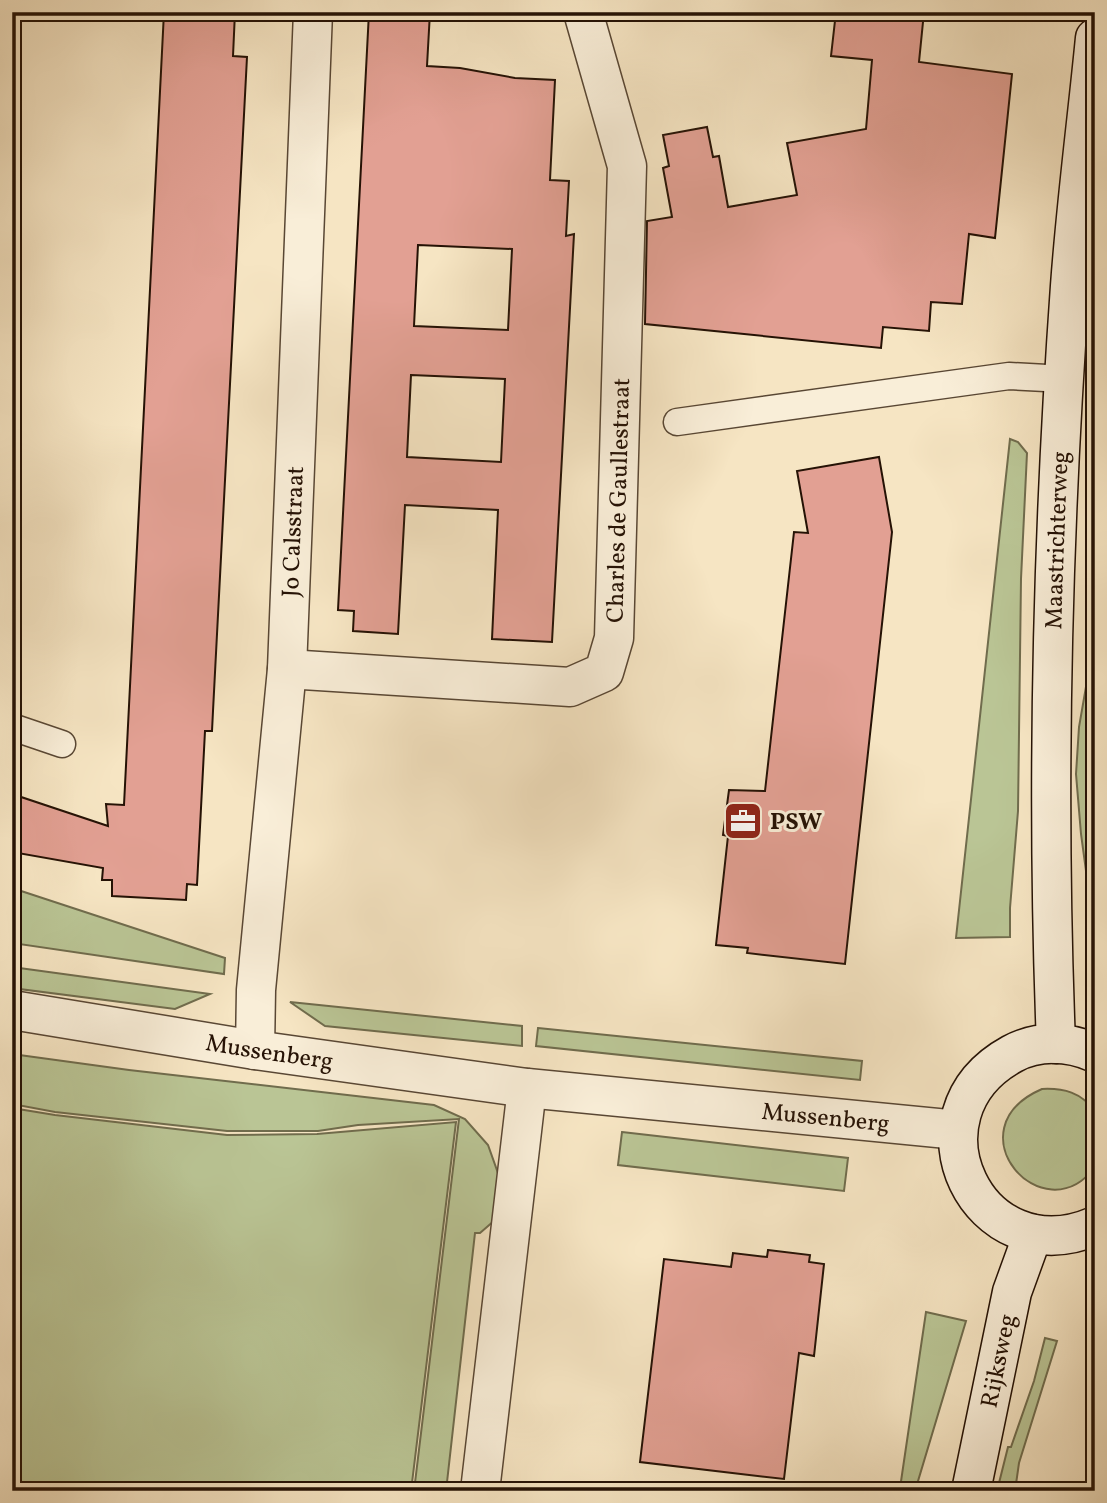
<svg xmlns="http://www.w3.org/2000/svg" width="1107" height="1503" font-family="Vollkorn,serif">
  <rect width="100%" height="100%" fill="#f6e5c3"/>
  <filter id="stains"><feTurbulence type="fractalNoise" baseFrequency=".00286" numOctaves="4"/><feColorMatrix values="0 0 0 0 .2 0 0 0 0 .09 0 0 0 0 .02 0 0 0 .5 -.17"/></filter>
  <radialGradient id="worn" r=".72"><stop offset=".6" stop-color="#630" stop-opacity="0"/><stop offset="1" stop-color="#630" stop-opacity=".3"/></radialGradient>
  <!-- green -->
  <g fill="#bac595" stroke="#706c4d" stroke-width="2">
    <polygon points="1010,439 1018,442 1027,453 1021,579 1018,811 1010,908 1010,937 956,938"/>
    <polygon points="1095,635 1095,937 1091,937 1089,893 1081,834 1076,774 1079,727"/>
    <polygon points="12,888 225,958 224,974 12,943"/>
    <polygon points="12,967 210,994 175,1009 12,988"/>
    <polygon points="290,1002 522,1026 522,1046 325,1026"/>
    <polygon points="538,1028 862,1061 860,1080 536,1046"/>
    <polygon points="12,1054 129,1070 434,1105 465,1119 488,1145 499,1176 495,1220 480,1233 475,1233 446,1491 414,1491 459,1119 358,1125 318,1131 227,1131 55,1112 12,1104"/>
    <path d="M 1042,1089 C 1063,1088 1082,1092 1095,1112 L 1095,1167 C 1043,1236 950,1129 1042,1089 Z"/>
    <polygon points="12,1108 55,1115 227,1135 317,1134 456,1122 411,1491 12,1491"/>
    <polygon points="622,1132 848,1158 844,1191 618,1165"/>
    <polygon points="926,1312 966,1321 915,1491 900,1488"/>
    <polygon points="1045,1338 1057,1341 1019,1463 1015,1491 997,1491 1008,1447 1011,1447 1034,1381"/>
  </g>
  <!-- building -->
  <g fill="#e2a093" stroke="#251205" stroke-width="2" fill-rule="evenodd">
    <polygon points="164,12 235,12 233,56 247,57 213,711 212,731 205,731 197,885 187,884 186,900 112,896 112,880 102,880 103,868 12,852 12,794 108,826 106,804 124,805"/>
    <path d="M 369,12 L 430,12 L 427,66 L 460,68 L 515,78 L 555,80 L 550,180 L 569,181 L 566,236 L 574,234 L 552,642 L 492,639 L 498,510 L 405,505 L 398,634 L 353,631 L 354,611 L 338,610 ZM 418,245 L 512,249 L 508,330 L 414,326 ZM 411,375 L 505,379 L 501,462 L 407,457 Z"/>
    <polygon points="836,12 924,12 919,62 1012,74 995,238 969,234 962,304 931,302 929,331 883,327 881,348 645,324 647,221 672,217 663,168 669,166 663,135 707,127 713,157 719,156 728,207 797,195 787,143 866,129 872,60 831,56"/>
    <polygon points="879,457 892,532 845,964 747,953 748,948 716,945 728,836 723,835 729,790 765,791 794,532 808,533 797,471"/>
    <polygon points="768,1250 810,1255 809,1262 824,1264 814,1356 799,1353 784,1479 640,1462 664,1259 731,1267 733,1253 767,1257"/>
  </g>
  <g fill="none" stroke-linecap="round" stroke-linejoin="round">
    <defs>
      <g id="service">
        <polyline points="677,422 1009,376 1065,379"/>
        <polyline points="12,727 62,744"/>
      </g>
      <g id="minor">
        <path id="s1" d="M 287,669 L 570,687 L 604,672 L 614,638 L 627,166 L 583,12"/>
        <path id="s2" d="M 255,1050 L 256,990 L 287,669 L 313,12"/>
        <polyline points="480,1491 527,1088"/>
      </g>
      <g id="tertiary">
        <path id="s3" d="M 12,1010 L 255,1050 L 527,1088 L 958,1130"/>
      </g>
      <g id="secondary">
        <path id="s4" d="M 1056,1044 C 1046,791 1052,538 1070,286 C 1076,203 1087,120 1095,38"/>
        <path d="M 1095,1053 C 1069,1041 1037,1040 1012,1054 C 901,1115 978,1276 1095,1226"/>
        <path id="s5" d="M 971,1491 L 1012,1292 L 1033,1234"/>
      </g>
    </defs>
    <!-- service casing -->
    <use href="#service" stroke="#594734" stroke-width="29"/>
    <!-- minor casing -->
    <use href="#minor" stroke="#594734" stroke-width="41"/>
    <!-- tertiary casing -->
    <use href="#tertiary" stroke="#594734" stroke-width="41"/>
    <!-- secondary casing -->
    <use href="#secondary" stroke="#251205" stroke-width="41"/>
    <!-- service -->
    <use href="#service" stroke="#f9eed8" stroke-width="26"/>
    <!-- minor -->
    <use href="#minor" stroke="#f9eed8" stroke-width="38"/>
    <!-- tertiary -->
    <use href="#tertiary" stroke="#f9eed8" stroke-width="38"/>
    <!-- secondary -->
    <use href="#secondary" stroke="#f9eed8" stroke-width="38"/>
  </g>
  <!-- icons -->
  <defs>
    <symbol id="office-square" viewBox="-11 -11 22 22"><rect x="-9" y="-9" width="18" height="18" rx="4" fill="#8f2418" stroke="#f9eed8"/><path d="M-6-3h4V-5.5h4V-3h4V5H-6ZM-1-4.5V-3h2v-1.5ZM-6 0V1H6V0Z" fill="#fff"/></symbol>
  </defs>
  <g fill-rule="evenodd">
    <use href="#office-square" x="721" y="799" width="44" height="44"/>
  </g>
  <g text-anchor="middle" stroke-width="6" stroke-linejoin="round" paint-order="stroke">
    <!-- street labels -->
    <g font-size="24" fill="#251205" stroke="#f9eed8">
      <text dy="8" stroke="none"><textPath href="#s1" startOffset="494">Charles de Gaullestraat</textPath></text>
      <text dy="8" stroke="none"><textPath href="#s2" startOffset="520">Jo Calsstraat</textPath></text>
      <text dy="8" stroke="none"><textPath href="#s4" startOffset="504">Maastrichterweg</textPath></text>
      <text dy="8" stroke="none"><textPath href="#s3" startOffset="261">Mussenberg</textPath></text>
      <text dy="8" stroke="none"><textPath href="#s3" startOffset="821">Mussenberg</textPath></text>
      <text dy="8" stroke="none"><textPath href="#s5" startOffset="133">Rijksweg</textPath></text>
    </g>
    <!-- poi labels -->
    <g font-size="24" font-weight="bold" fill="#251205" stroke="#f9eed8" text-anchor="start">
      <text x="770" y="829">PSW</text>
    </g>
  </g>
  <!-- margin -->
  <rect width="1107" height="1503" fill="none" stroke="#f6e5c3" stroke-width="42"/>
  <rect x="14" y="14" width="1079" height="1475" fill="none" stroke="#251205" stroke-width="3.5"/>
  <rect x="21" y="21" width="1065" height="1461" fill="none" stroke="#251205" stroke-width="2"/>
  <rect width="100%" height="100%" filter="url(#stains)"/>
  <rect width="100%" height="100%" fill="url(#worn)"/>
</svg>
